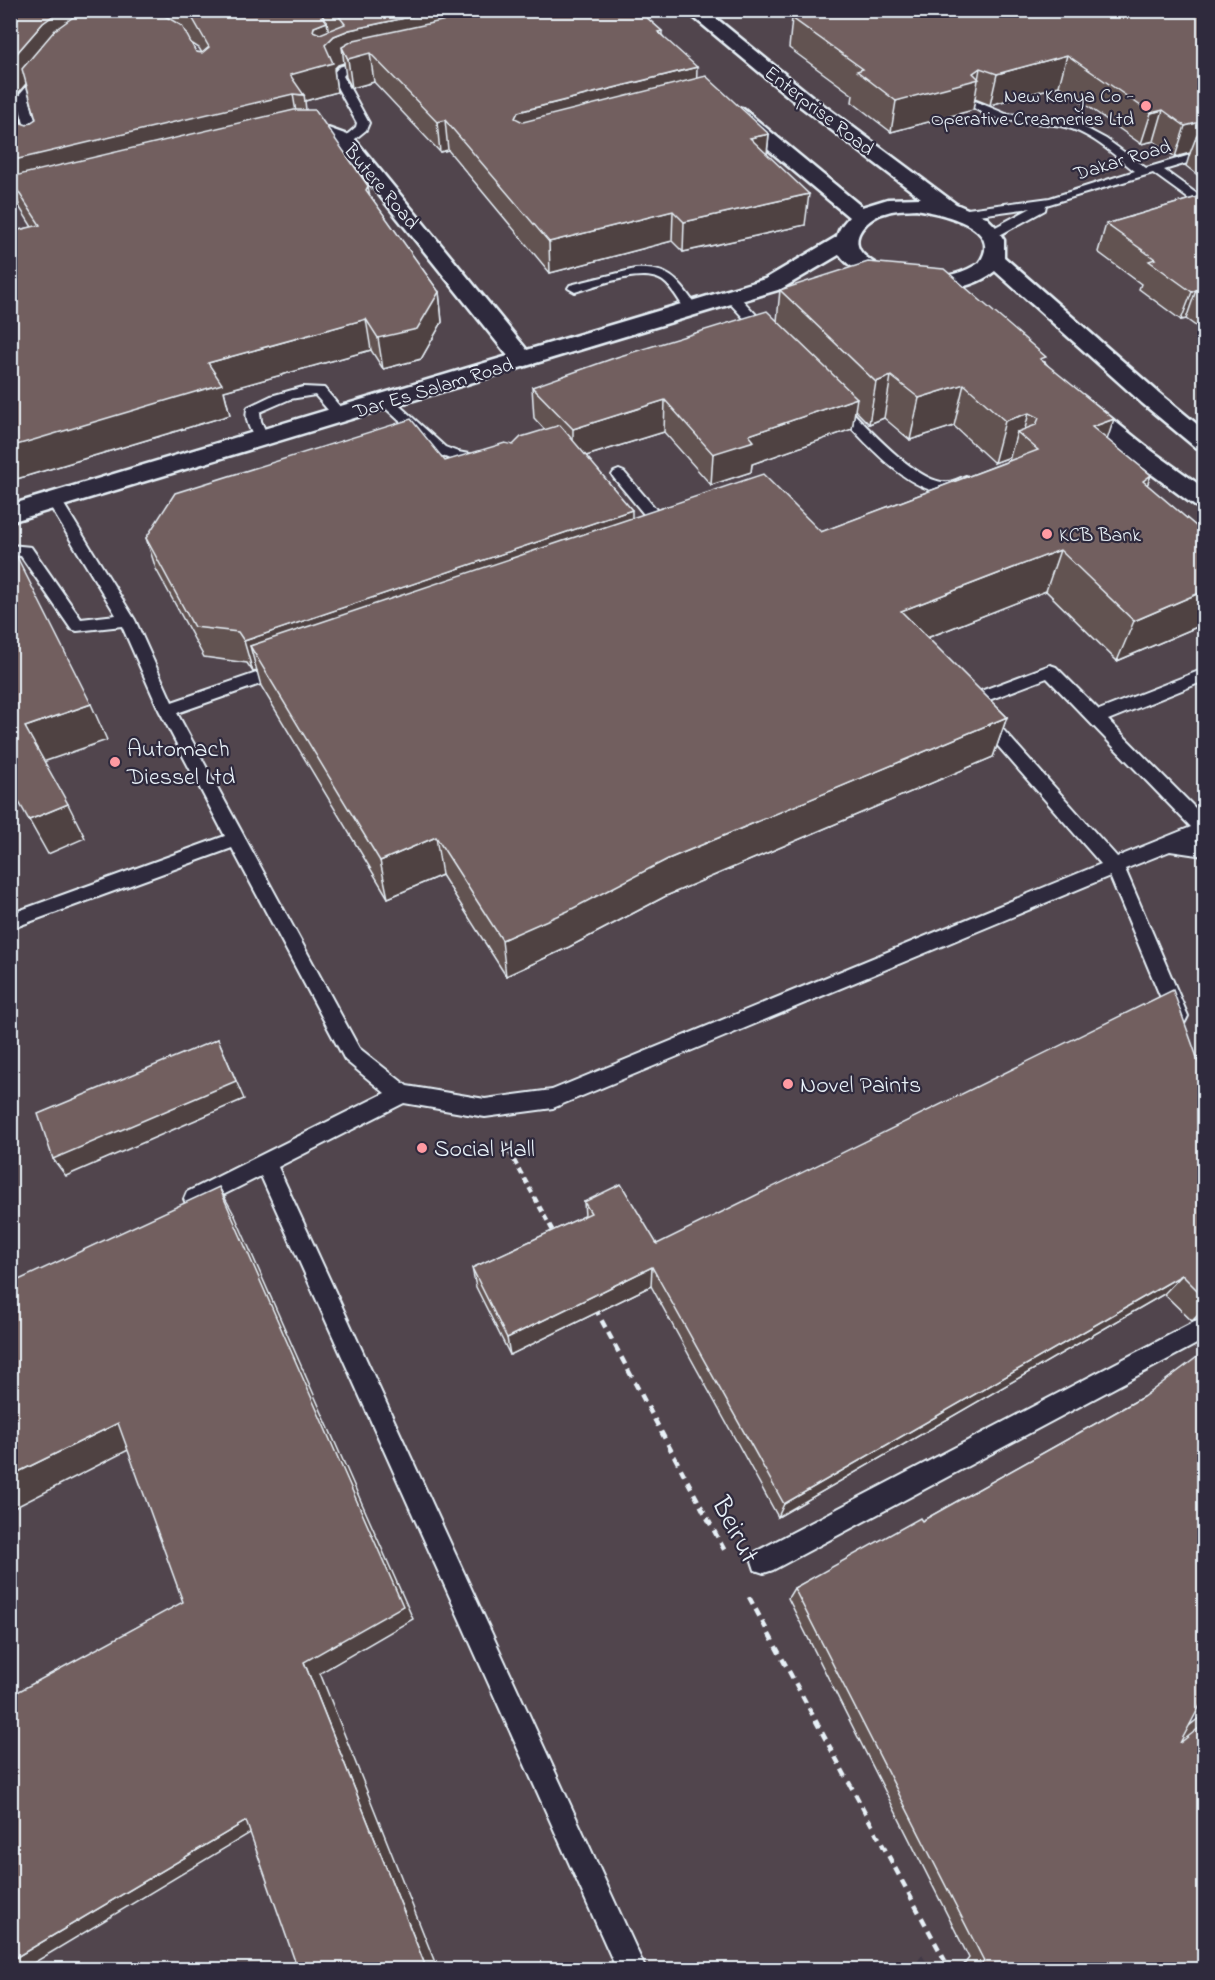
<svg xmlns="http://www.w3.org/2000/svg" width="1215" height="1980" font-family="'Indie Flower',sans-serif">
  <rect width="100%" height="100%" fill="#433a47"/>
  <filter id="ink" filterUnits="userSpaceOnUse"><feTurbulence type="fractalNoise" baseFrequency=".0167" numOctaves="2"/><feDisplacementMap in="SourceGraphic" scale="12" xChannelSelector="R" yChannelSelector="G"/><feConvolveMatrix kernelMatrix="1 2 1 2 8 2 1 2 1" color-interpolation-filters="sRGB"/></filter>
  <g filter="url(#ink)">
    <!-- built -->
    <polygon fill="#51454e" points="11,11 1204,11 1204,1692 975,1969 931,1969 922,1955 911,1970 11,1970"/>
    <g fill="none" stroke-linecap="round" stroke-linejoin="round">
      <defs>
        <g id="service">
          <polygon points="368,58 372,59 372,63 347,71 343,76 369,123 366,130 350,143 342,143 342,139 356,127 357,123 331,76 339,67"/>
          <polygon points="46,68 52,71 29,98 43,149 37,153 31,149 17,98 42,69"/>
          <path d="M 975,101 L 1006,114 L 1054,118 L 1078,124 L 1106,139 L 1146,168 L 1204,151 L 1204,158 L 1164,170 L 1204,199 L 1204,208 L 1200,207 L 1153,173 L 1046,205 L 1045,210 L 996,237 L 988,237 L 986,234 L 988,231 L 1031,208 L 964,217 L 958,213 L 960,210 L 1050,198 L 1135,171 C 1114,155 1091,133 1065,127 C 1032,119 1001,127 971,106 L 969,104 Z"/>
          <path d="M 635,269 C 671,267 678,281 698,308 L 691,312 L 686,311 C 679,301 673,288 663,281 C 642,267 597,286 575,292 L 568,288 L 570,285 Z"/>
          <polygon points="731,292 736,293 773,333 775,336 773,339 763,339 726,299 724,296 726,293"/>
          <path d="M 303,387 L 324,388 L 347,415 L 345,418 L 335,418 L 315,395 L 290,399 L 260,412 L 261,421 L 269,439 L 262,443 L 257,442 C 251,432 243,418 248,407 L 271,396 Z"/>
          <polygon points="386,397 391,398 445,447 458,452 491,458 493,461 486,466 455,461 435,453 381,404 379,401 381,398"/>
          <path d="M 834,397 L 839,398 C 860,419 918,486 948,482 C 954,482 960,478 966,476 L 973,481 L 971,484 C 964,487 957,491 949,492 C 907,496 856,431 829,404 L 827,401 L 829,398 Z"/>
          <polygon points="619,470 624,472 672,528 675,532 672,536 662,536 614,478 612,475 614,472"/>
          <polygon points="55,496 60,498 135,620 172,702 277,666 289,666 291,670 289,674 177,713 359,1048 407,1086 485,1099 552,1090 1101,864 977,722 974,718 977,714 983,712 989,714 1117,857 1191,827 1047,678 968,708 962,706 960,702 962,698 1050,665 1056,667 1099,710 1204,669 1204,681 1108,720 1204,817 1204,836 1195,841 1204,842 1204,856 1170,851 1125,869 1188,1016 1185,1022 1178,1024 1171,1022 1110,876 553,1108 485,1117 404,1103 278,1167 646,1970 617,1970 261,1176 195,1209 187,1206 184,1199 187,1192 385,1093 345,1060 232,848 10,929 10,914 225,836 159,710 122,626 77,631 71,629 21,556 10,555 10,545 31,547 81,619 116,615 47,501"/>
          <polygon points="1204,1317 1204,1340 773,1570 764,1573 755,1570 752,1561 755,1552"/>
        </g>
        <g id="minor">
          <path d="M 303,126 L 325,127 L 353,137 L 527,350 L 765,279 L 838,236 L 846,235 L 854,236 L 857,241 L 854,246 L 781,289 L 10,522 L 10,505 L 508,356 L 339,145 C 313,131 302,145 280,139 L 277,135 L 280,131 Z"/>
          <polygon points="59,184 66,186 69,190 66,194 10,208 10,196"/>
        </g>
        <g id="secondary">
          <path d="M 685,10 L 706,10 L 814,98 L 956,204 L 986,217 L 995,226 L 1004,240 L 1004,257 L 1159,393 L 1204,430 L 1204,449 L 1195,447 L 1142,403 L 995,271 C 979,284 958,289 938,290 C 905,292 800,267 849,217 L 728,116 L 725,112 L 728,108 L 742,108 L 862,207 L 888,199 L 921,198 L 800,106 ZM 916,209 C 938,213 1006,226 979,263 C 948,284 896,282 866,257 C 844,239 869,216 888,212 C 897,209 907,210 916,209 Z"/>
          <polygon points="1075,394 1083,396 1152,451 1204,488 1204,508 1195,506 1134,461 1067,406 1063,401 1067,396"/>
        </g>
      </defs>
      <!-- service casing -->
      <use href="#service" stroke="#e8f1f8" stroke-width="4"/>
      <!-- minor casing -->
      <use href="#minor" stroke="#e8f1f8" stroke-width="5"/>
      <!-- secondary casing -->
      <use href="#secondary" stroke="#e8f1f8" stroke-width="5"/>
      <!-- path-far1 -->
      <polyline stroke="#e8f1f8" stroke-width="4" stroke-dasharray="6 4.5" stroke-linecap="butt" points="504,1142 554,1233"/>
      <!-- path -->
      <g stroke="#e8f1f8" stroke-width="4.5" stroke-dasharray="8 6" stroke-linecap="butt">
        <polyline points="595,1308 726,1553"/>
        <polyline points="749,1597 950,1970"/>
      </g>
      <!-- service -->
      <use href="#service" fill="#2f2a3d" fill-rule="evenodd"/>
      <!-- minor -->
      <use href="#minor" fill="#2f2a3d" fill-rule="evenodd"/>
      <!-- secondary -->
      <use href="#secondary" fill="#2f2a3d" fill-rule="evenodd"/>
    </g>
    <!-- wall -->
    <g fill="#625251" stroke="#e8f1f8" stroke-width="1.5" fill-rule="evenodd">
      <path d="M 10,10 L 638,10 L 662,31 L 662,35 L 697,78 L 769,134 L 767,154 L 805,225 L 683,252 L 672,241 L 550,273 L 448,150 L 440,152 L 374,82 L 352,88 L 346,77 L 344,63 L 338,65 L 334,69 L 337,92 L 305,101 L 306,110 L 370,196 L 439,292 L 442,322 L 421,359 L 383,369 L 371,350 L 224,391 L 230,415 L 10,481 L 10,232 L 32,227 L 20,208 L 15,193 L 10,193 ZM 191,43 L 199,48 L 202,53 L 196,52 ZM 26,84 L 36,119 L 27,125 L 23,124 L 15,97 Z"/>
      <polygon points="785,10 1204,10 1204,180 1186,166 1190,153 1175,157 1154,141 1141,144 1059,86 990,105 975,99 973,110 891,132 852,102 853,95 789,48 792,18 796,17"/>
      <polygon points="1204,195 1204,332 1186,319 1181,320 1139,289 1141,284 1098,252 1106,224"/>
      <path d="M 780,290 L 1045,362 L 1107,440 L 1151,475 L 1147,485 L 1204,533 L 1204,624 L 1117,661 L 1046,591 L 927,638 L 1007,717 L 993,757 L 666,896 L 569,947 L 506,976 L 442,875 L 388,898 L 261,686 L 257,671 L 253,672 L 247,663 L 204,657 L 156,569 L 146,538 L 445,461 L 513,445 L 545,430 L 534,418 L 532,387 L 777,321 ZM 855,410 L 869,424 L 884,418 L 910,440 L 954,426 L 994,463 L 1010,457 L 1009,461 L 821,532 L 632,518 L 586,456 L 664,432 L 711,485 L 751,472 L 752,464 L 852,429 Z"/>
      <polygon points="1204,1077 1204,1316 1192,1321 1164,1294 778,1517 651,1286 510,1355 476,1287 472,1268 585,1216 584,1202 657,1244"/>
      <polygon points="1143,1397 1190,1725 1204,1714 1204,1970 960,1970 969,1958 788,1598 794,1588 922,1521"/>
    </g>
    <!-- shaded-wall -->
    <g fill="#504242" stroke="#e8f1f8" stroke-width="1.5">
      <polygon points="61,10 93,10 52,53 15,97 31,153 21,123 10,85 10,61 43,23"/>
      <polygon points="442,10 489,10 491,30 370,53 374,82 352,88 348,59 342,47 344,63 338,65 334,69 337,92 305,101 304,95 293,94 298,124 10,179 10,161 290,75 313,31 314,27 327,22 330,40 334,36 349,30"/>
      <polygon points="1067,55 1059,86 990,105 997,74"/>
      <polygon points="697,67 696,97 519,142 515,118 518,112"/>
      <polygon points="980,68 973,110 891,132 896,101 973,73"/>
      <polygon points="1163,110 1154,141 1141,144 1151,113"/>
      <polygon points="445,120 448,150 440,152 437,122"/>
      <polygon points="1204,121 1204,141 1197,135 1190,153 1175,157 1185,126"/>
      <polygon points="769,134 766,163 750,138"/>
      <polygon points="10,181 15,193 11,194 10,193"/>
      <polygon points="368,186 373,216 366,190"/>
      <polygon points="809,194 805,225 683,252 684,222"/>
      <polygon points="673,211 672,241 550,273 549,242"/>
      <polygon points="1196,290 1186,319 1181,320 1192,292"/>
      <polygon points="439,292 442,322 421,359 383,369 378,338"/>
      <polygon points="366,319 371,350 224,391 230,415 10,481 10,447 208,363"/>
      <polygon points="891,376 884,418 869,424 876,382"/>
      <polygon points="964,384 954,426 910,440 919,398"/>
      <polygon points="857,398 852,429 752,464 751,472 711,485 713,454 749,435"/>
      <polygon points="665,400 664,432 573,460 573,429"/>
      <polygon points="1029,413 1023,436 1017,432 1010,457 994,463 1005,421"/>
      <polygon points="1114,419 1100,461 1092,427"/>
      <polygon points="1151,475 1135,517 1143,481"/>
      <polygon points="632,510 632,542 250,646 257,671 253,672 244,641"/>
      <polygon points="1060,550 1046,591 891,652 901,611"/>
      <polygon points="1204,591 1204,624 1117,661 1134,621"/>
      <polygon points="91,704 107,740 43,762 25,727"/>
      <polygon points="1007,717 993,757 666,896 569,947 506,976 502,940 668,859"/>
      <polygon points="68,804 85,838 48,854 29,820"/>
      <polygon points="436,837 442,875 388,898 380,861"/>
      <polygon points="218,1039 244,1099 66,1176 53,1159"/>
      <polygon points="219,1187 235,1216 413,1619 320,1673 438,1970 427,1970 304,1662"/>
      <polygon points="652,1267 651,1286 510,1355 507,1338"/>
      <polygon points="1182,1275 1164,1294 778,1517 784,1504"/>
      <polygon points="1204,1309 1204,1316 1192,1321"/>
      <polygon points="118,1423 140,1444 10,1510 10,1476"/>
      <polygon points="246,1821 265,1824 22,1970 10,1970 10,1961"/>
    </g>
    <!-- building -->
    <g fill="#725f5e" stroke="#e8f1f8" stroke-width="1.5">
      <polygon points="10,10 61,10 43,23 10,61"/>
      <polygon points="83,10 155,10 182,26 196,52 202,53 209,47 193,19 179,10 318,10 327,22 314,27 313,31 320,34 345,24 334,10 442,10 349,30 334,36 325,45 333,63 290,75 304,95 293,94 10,161 10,85 21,123 27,125 36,119 22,69 55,30"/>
      <polygon points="492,10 638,10 662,31 658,32 697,67 518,112 515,118 523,122 706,76 769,134 750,138 809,194 684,222 673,211 549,242 445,120 437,122 370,53 348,59 342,47 354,40"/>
      <polygon points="824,10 1204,10 1204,121 1185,126 1163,110 1151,113 1067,55 997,74 980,68 973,73 979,79 896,101 857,71 863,69 792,18"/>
      <polygon points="294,110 315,110 368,186 366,190 439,292 417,329 378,338 366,319 208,363 222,384 10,447 10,232 40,225 10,179 10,177"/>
      <polygon points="1204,132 1204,141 1197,135"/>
      <polygon points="1204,195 1204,296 1196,290 1192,292 1149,261 1155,259 1106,224"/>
      <polygon points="868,262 944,269 1046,357 1040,359 1114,419 1092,427 1151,475 1143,481 1204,533 1204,591 1134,621 1060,550 901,611 1007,717 668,859 568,911 502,940 436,837 380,861 250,646 763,474 821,532 1038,450 1017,432 1036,425 1039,418 1029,413 1005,421 964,384 919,398 891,376 876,382 780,290"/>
      <polygon points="767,311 857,398 749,435 754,441 713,454 665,400 573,429 532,387 617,357"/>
      <polygon points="411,419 445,461 505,443 513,445 521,437 560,425 632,510 244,641 238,632 194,627 146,538 175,493"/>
      <polygon points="10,543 91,704 25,727 68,804 29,820 10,786"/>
      <polygon points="1173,990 1204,1077 1204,1297 1182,1275 784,1504 652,1267 507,1338 472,1268 591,1213 584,1202 621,1184 657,1244"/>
      <polygon points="218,1039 236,1081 53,1159 38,1114"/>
      <polygon points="219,1187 403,1606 304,1662 427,1970 298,1970 246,1821 10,1961 10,1696 183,1602 118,1423 10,1476 10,1284"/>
      <polygon points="1204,1352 1204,1698 1180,1743 1204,1724 1204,1970 977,1970 984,1961 794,1588 920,1518 922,1521 1143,1397"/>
    </g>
  </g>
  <!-- markers -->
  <g fill="#ff9aa2" stroke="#2f2a3d" stroke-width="2">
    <circle cx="1146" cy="106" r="6"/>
    <circle cx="1047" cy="534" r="6"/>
    <circle cx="115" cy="762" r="6"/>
    <circle cx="788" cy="1084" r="6"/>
    <circle cx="422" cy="1148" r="6"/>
  </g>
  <g text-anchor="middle" stroke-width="4.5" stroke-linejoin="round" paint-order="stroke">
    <!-- far-poi labels -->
    <g font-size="20" fill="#e8f1f8" stroke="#2f2a3d" text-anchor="end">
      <text x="1134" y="102">New Kenya Co -<tspan x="1134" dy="23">Operative Creameries Ltd</tspan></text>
      <text x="1059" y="541" text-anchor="start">KCB Bank</text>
    </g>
    <!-- far-street labels -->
    <g font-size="20" fill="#e8f1f8" stroke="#2f2a3d">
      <text transform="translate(820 110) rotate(38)" y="7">Enterprise Road</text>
      <text transform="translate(1122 159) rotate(-17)" y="7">Dakar Road</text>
      <text transform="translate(382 186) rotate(50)" y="7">Butere Road</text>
      <text transform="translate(433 387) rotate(-17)" y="7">Dar Es Salam Road</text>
    </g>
    <!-- poi labels -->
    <g font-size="24" fill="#e8f1f8" stroke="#2f2a3d" text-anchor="start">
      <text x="127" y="756">Automach<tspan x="127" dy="28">Diessel Ltd</tspan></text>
      <text x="800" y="1092">Novel Paints</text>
      <text x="434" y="1156">Social Hall</text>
    </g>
    <!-- near-street labels -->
    <g font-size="28" fill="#e8f1f8" stroke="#2f2a3d">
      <text transform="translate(737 1529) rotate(62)" y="10">Beirut</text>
    </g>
  </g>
  <!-- margin -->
  <rect width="1215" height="1980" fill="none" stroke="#2f2a3d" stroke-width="36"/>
  <rect x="18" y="18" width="1179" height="1944" fill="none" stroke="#e8f1f8" stroke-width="2" filter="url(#ink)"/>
</svg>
